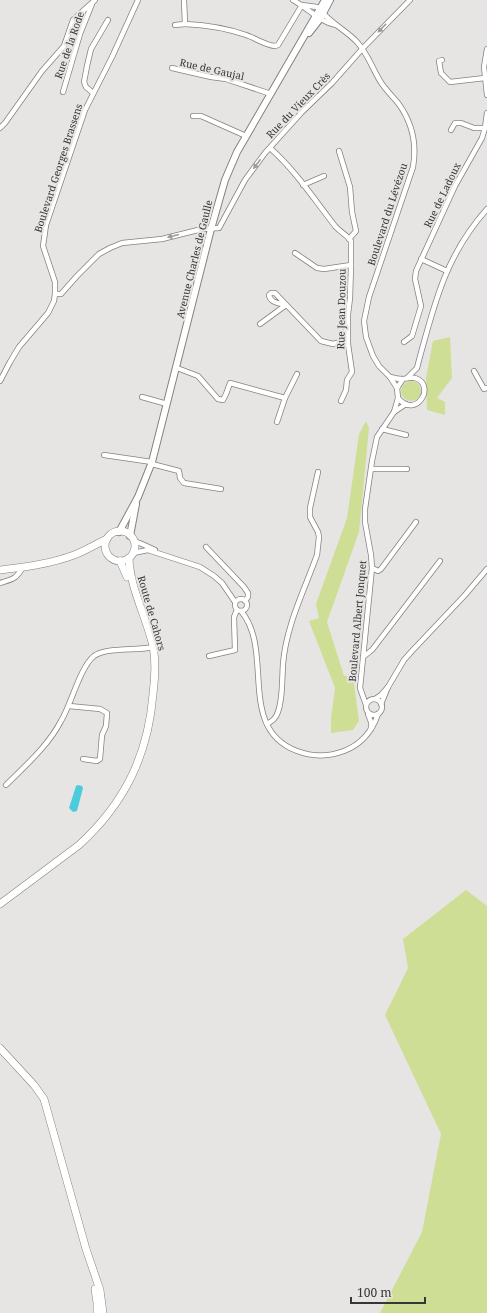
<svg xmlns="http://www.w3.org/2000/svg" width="487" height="1313" font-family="'Noto Serif',serif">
  <rect width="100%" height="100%" fill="#e7e5e3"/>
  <!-- green -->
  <g fill="#cfde95">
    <polygon points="450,337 452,378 437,398 445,402 445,415 427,410 426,378 433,341"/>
    <circle cx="411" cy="391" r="10"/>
    <polygon points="366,421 369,428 359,532 327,622 344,676 353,676 359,721 353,730 331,733 331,718 335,688 309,621 319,618 316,604 347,518 359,434"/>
    <polygon points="466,890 487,906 487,1313 380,1313 422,1232 441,1134 385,1015 408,968 403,939"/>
  </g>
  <!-- water -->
  <polygon fill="#4ccbdc" points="78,785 82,786 83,788 77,811 73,812 69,808 76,786"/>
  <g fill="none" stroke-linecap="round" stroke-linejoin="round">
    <defs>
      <g id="minor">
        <path d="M 184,0 L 185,24 C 206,25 226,28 246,35 C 255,38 265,45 275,46 L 278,45 L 302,5"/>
        <path d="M 293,0 C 308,8 319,22 336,25"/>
        <polyline points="302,5 317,7 320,9 319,11"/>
        <path d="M 322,12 C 332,24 347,31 357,42 C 369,55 373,71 382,84 C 387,91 393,97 398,103 C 412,122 417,144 413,167 L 369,297 L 364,321 L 366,337 L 373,356 L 379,366 L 390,377 L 397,388"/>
        <polyline points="175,25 185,24"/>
        <polyline points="487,49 484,67 487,95"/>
        <polyline points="442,60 439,61 441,73 450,82 485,78"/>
        <polyline points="172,68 211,77 226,79 271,94"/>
        <polyline points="63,92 80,34 92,4"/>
        <polyline points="93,93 86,87 84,82 87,66 91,49 108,20"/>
        <polyline points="193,116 201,116 246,136"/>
        <polyline points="0,128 5,123 42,71 64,46 73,20 95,0"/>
        <polyline points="451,130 455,123 461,123 474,128 485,128"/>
        <path d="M 270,148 C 295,170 314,199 335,226 C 340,232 347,235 351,241 L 351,265 L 350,298 L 348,314 L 348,344 L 352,372 L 347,380 L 346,390 L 341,401"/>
        <polyline points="339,151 350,187 352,212 356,231 349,239"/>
        <polyline points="303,185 324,176"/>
        <polyline points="295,253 317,268 324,269 351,265"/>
        <polyline points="421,259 447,271"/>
        <polyline points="55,294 61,294 77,276 99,254 110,248 122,243 162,239 202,229 219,228 245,180 265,153 302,112 332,83 363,48 410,0"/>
        <path d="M 286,305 C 279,303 270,303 269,295 L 271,293 L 275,293 L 321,341 L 333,344 L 341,342 L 344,338 L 346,330"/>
        <polyline points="260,324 286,305"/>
        <polyline points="404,342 412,336 421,306 415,279 416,271 455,186 482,138 485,128 487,113"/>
        <polyline points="177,368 198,376 218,399 223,400 226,394 230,383 285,398 277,422"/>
        <polyline points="474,371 484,389 487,388"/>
        <path d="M 390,377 C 394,378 398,379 402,379 C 406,379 410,377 415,378 C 437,385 416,420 398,398 L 397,388 L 403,379"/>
        <path d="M 407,378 L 417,368 L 418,364 C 434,305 445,256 487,209"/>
        <polyline points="0,381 10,362 19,347 48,313 54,301 55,294 55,282 43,246 46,225 85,110 112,57 138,0"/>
        <polyline points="142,397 167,404"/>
        <polyline points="285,398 297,374"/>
        <polyline points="394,412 406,404"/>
        <polyline points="382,429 406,435"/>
        <polyline points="104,455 152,462"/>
        <polyline points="152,464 179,471 180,478 184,483 221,489"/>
        <polyline points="371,469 407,469"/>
        <polyline points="134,541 142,544 155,550"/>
        <polyline points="206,547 244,587 248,593 248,597 245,601"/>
        <polyline points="133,553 148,550 200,567 214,576 222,583 235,602"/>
        <polyline points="372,568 378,571 381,569 416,522"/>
        <path d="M 0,583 C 13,579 16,579 23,567"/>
        <circle cx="241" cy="605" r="6"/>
        <path d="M 241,611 C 275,651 236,728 297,751 C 313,757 328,757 344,751 C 362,744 372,732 378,714"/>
        <polyline points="209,656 235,650 234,617 237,610"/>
        <polyline points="363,657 372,650 440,561"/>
        <polyline points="388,687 404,660 412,651 465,595 487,569"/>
        <circle cx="374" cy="707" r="8"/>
        <polyline points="375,699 381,695 388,687 381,704"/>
        <polyline points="366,705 360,688 372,568 371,555 365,522 365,509 372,461 377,437 394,412 398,398"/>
        <polyline points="69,706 100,709 107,713 106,726 102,735 100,759 97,761 83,759"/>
        <polyline points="368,714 371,722 371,729"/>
        <path d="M 267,724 C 269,723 272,721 274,719 C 283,710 282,677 283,664 C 286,626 304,591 317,555 L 319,537 L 318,532 L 310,517 L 310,508 L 318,472"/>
        <path d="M 6,785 C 26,765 48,746 61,721 C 71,705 80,667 94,656 C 106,647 137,651 153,647"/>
      </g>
      <g id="secondary">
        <polyline points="309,33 320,19 330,0"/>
        <polyline points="119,532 138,497 152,462 211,229 225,180 237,152 325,0"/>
        <polyline points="130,536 136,504"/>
      </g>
      <g id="primary">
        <circle cx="120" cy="546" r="15"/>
        <polyline points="120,561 127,577"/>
        <path d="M 0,570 C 25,567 50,564 74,555 C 85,551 96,544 107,539"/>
        <path d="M 0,904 L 79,845 C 124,804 148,756 153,694 C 155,678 156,661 153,646 C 146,616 130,588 129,558"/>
        <polyline points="0,1048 34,1085 44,1099 86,1249 100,1290 103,1313"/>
        <polyline points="95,1289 97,1303 97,1313"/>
      </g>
    </defs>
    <!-- minor casing -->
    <use href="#minor" stroke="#83827f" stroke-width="6"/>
    <!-- secondary casing -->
    <use href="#secondary" stroke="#83827f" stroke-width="8"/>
    <!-- primary casing -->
    <use href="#primary" stroke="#83827f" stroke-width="8"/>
    <!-- minor -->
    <use href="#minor" stroke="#fff" stroke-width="4.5"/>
    <!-- secondary -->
    <use href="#secondary" stroke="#fff" stroke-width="6"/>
    <!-- primary -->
    <use href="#primary" stroke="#fff" stroke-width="7"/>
  </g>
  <!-- one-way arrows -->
  <defs><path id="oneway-solid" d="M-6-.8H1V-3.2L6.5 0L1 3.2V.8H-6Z"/></defs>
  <g fill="#9c9b9a">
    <use href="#oneway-solid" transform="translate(382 28) rotate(134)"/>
    <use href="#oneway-solid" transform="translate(257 164) rotate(127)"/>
    <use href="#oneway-solid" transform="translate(173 236) rotate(166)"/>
  </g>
  <g text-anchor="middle" stroke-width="4" stroke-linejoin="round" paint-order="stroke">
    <!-- street labels -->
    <g font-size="10" fill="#383736" stroke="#e7e5e3">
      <text transform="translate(69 45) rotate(-71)" y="4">Rue de la Rode</text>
      <text transform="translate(212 69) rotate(13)" y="4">Rue de Gaujal</text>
      <text transform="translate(298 105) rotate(-46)" y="4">Rue du Vieux Crès</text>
      <text transform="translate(58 168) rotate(-72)" y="4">Boulevard Georges Brassens</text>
      <text transform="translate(442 195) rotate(-64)" y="4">Rue de Ladoux</text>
      <text transform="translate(387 214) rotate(-72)" y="4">Boulevard du Lévézou</text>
      <text transform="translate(194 259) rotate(-76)" y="4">Avenue Charles de Gaulle</text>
      <text transform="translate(341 309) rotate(-89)" y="4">Rue Jean Douzou</text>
      <text transform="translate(152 613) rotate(74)" y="4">Route de Cahors</text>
      <text transform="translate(357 621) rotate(-85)" y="4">Boulevard Albert Jonquet</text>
    </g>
  </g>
  <!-- scale -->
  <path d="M351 1297v6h74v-6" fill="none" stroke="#383736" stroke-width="2"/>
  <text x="357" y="1297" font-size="12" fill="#383736" stroke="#e7e5e3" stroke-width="3" paint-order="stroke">100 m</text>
</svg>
